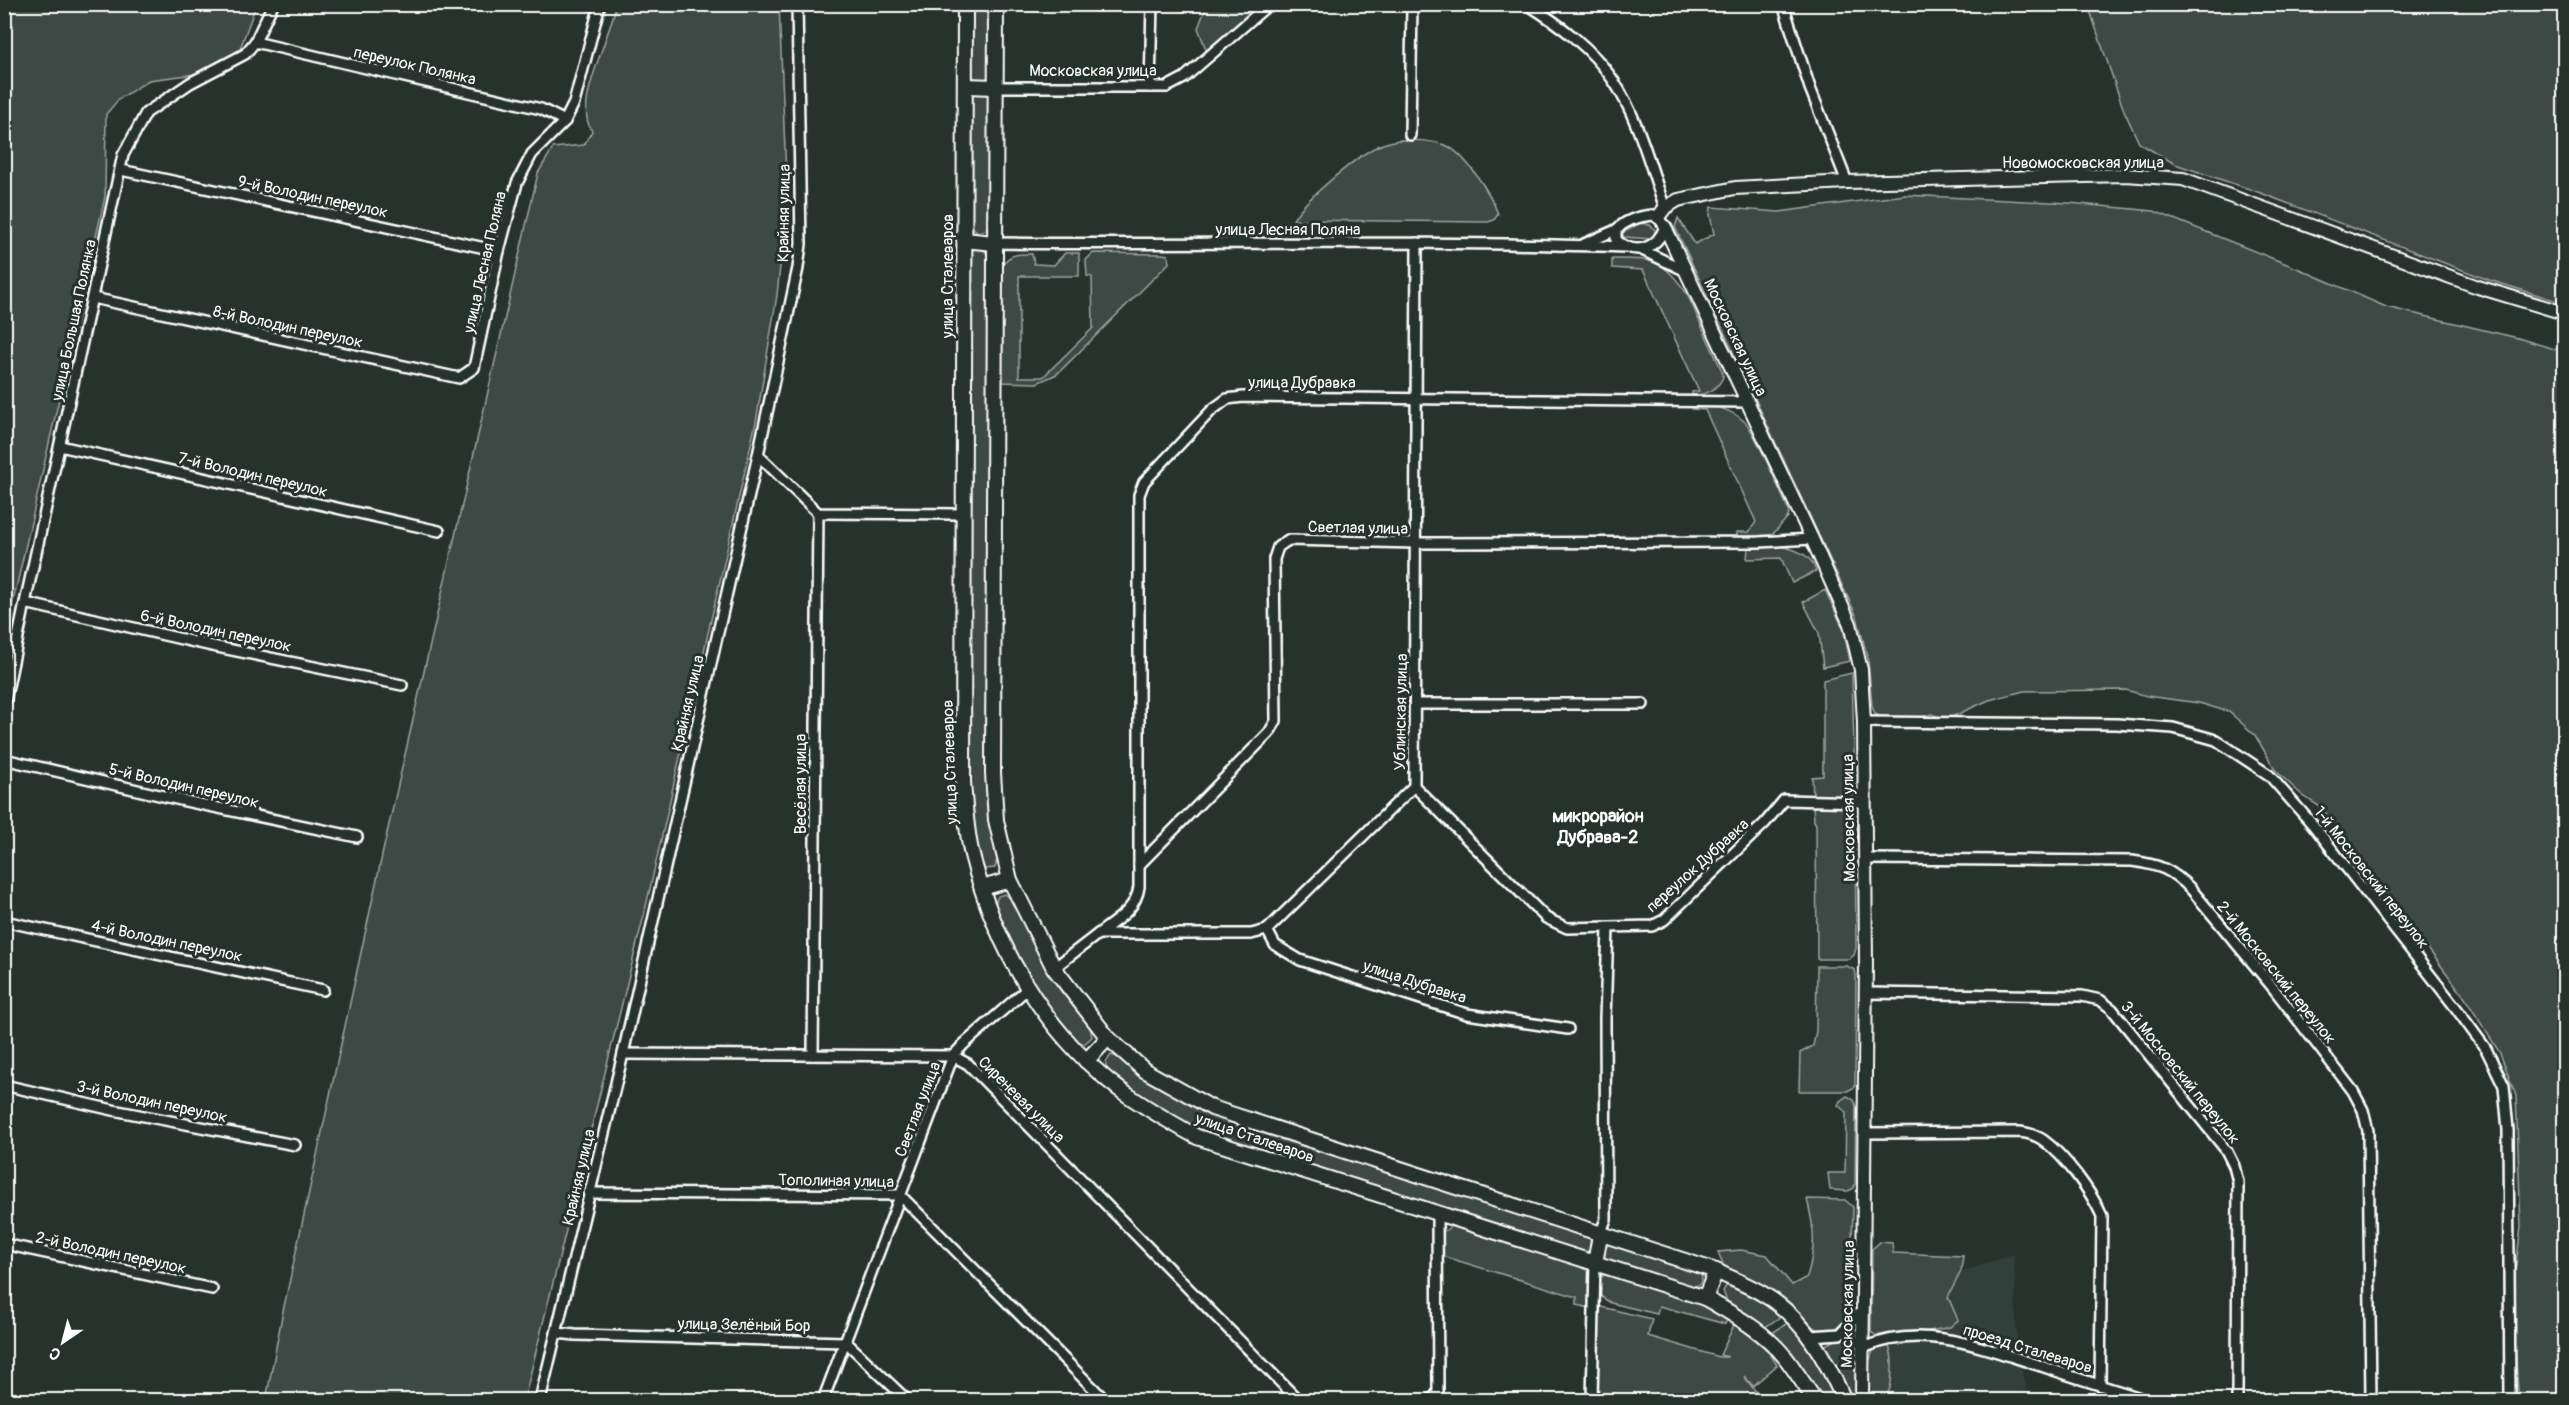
<svg xmlns="http://www.w3.org/2000/svg" width="2569" height="1405" font-family="Pangolin,sans-serif">
  <rect width="100%" height="100%" fill="#26332d"/>
  <filter id="ink" filterUnits="userSpaceOnUse"><feTurbulence type="fractalNoise" baseFrequency=".0167" numOctaves="2"/><feDisplacementMap in="SourceGraphic" scale="12" xChannelSelector="R" yChannelSelector="G"/><feConvolveMatrix kernelMatrix="1 2 1 2 8 2 1 2 1" color-interpolation-filters="sRGB"/></filter>
  <g filter="url(#ink)">
    <!-- built -->
    <polygon fill="#333f3a" points="2014,1254 2017,1349 2026,1386 2021,1400 1882,1400 1884,1358 1950,1276"/>
    <!-- green -->
    <g fill="#3e4944" stroke="#9ea4a2" stroke-width="1.5">
      <polygon points="5,5 256,5 238,54 203,73 149,80 119,99 106,114 105,197 5,637"/>
      <path d="M 616,5 L 779,5 L 787,199 L 777,295 L 756,422 L 644,915 L 524,1400 L 266,1400 L 282,1316 L 385,842 L 538,173 L 553,148 L 584,145 L 592,131 C 590,127 587,122 587,118 C 582,89 610,36 616,5 Z"/>
      <polygon points="970,5 991,5 991,74 987,82 973,81 969,71"/>
      <polygon points="1207,5 1265,5 1207,52 1198,28"/>
      <polygon points="2088,5 2564,5 2564,303 2489,280 2258,192 2175,164 2139,143 2123,108"/>
      <polygon points="975,92 985,92 991,99 989,222 986,230 978,232 972,227 970,220 970,98"/>
      <path d="M 1399,140 C 1414,140 1430,140 1445,145 C 1465,153 1491,194 1498,214 L 1494,220 L 1488,222 L 1293,220 C 1302,202 1357,156 1376,147 C 1383,143 1391,142 1399,140 Z"/>
      <path d="M 1905,195 L 2069,203 L 2154,211 L 2304,271 L 2386,307 L 2518,338 L 2564,352 L 2564,1400 L 2522,1400 L 2518,1390 L 2513,1319 L 2515,1272 L 2521,1227 L 2516,1096 L 2500,1053 L 2463,995 L 2322,808 L 2303,796 L 2276,771 L 2255,735 L 2229,712 L 2199,703 L 2147,696 L 2126,690 L 2024,691 L 1989,700 L 1947,719 L 1931,714 C 1915,722 1891,723 1875,714 L 1872,706 L 1868,659 L 1857,617 L 1675,227 L 1678,218 L 1695,244 L 1714,234 L 1710,215 L 1711,207 L 1779,212 Z"/>
      <polygon points="1640,223 1650,225 1655,230 1655,235 1652,239 1624,237 1622,233"/>
      <path d="M 974,247 L 983,248 L 988,256 L 988,779 L 990,819 L 997,860 L 995,868 L 985,869 C 971,846 972,815 970,790 L 970,256 Z"/>
      <path d="M 1065,253 L 1079,253 L 1079,276 L 1019,276 L 1019,377 L 1043,377 L 1093,328 L 1092,277 L 1087,276 L 1086,260 L 1093,253 L 1162,254 L 1168,255 L 1169,263 L 1057,374 L 1037,383 L 1002,382 L 1002,266 C 1009,253 1019,254 1032,254 L 1034,264 L 1054,265 Z"/>
      <path d="M 1612,259 C 1652,259 1663,258 1687,294 L 1722,371 L 1723,377 C 1717,391 1706,395 1692,395 L 1692,392 L 1699,391 L 1643,270 L 1612,268 Z"/>
      <path d="M 1693,404 C 1710,404 1732,409 1745,422 C 1755,431 1781,494 1789,511 L 1788,517 L 1772,535 L 1737,537 L 1737,532 L 1749,532 L 1756,522 L 1705,410 L 1692,409 Z"/>
      <path d="M 1780,546 C 1796,549 1812,555 1816,571 L 1792,583 L 1781,558 L 1747,559 L 1748,547 Z"/>
      <polygon points="1825,590 1843,628 1850,661 1823,667 1819,633 1803,602"/>
      <polygon points="1852,673 1855,788 1845,797 1813,798 1812,777 1823,776 1823,680"/>
      <polygon points="1813,805 1846,806 1855,813 1856,948 1854,955 1849,959 1817,959 1816,824 1814,821"/>
      <path d="M 1005,894 L 1013,901 L 1044,964 L 1060,990 L 1090,1027 L 1092,1037 L 1084,1044 C 1049,1030 1011,940 994,907 L 998,896 Z"/>
      <polygon points="1817,966 1846,966 1855,970 1856,975 1855,1082 1855,1087 1847,1091 1799,1091 1800,1053 1813,1046 1816,1031"/>
      <path d="M 1111,1055 L 1122,1059 L 1142,1076 L 1204,1112 L 1228,1121 L 1588,1236 L 1593,1243 L 1592,1250 L 1584,1253 L 1202,1132 C 1168,1114 1134,1096 1106,1069 L 1106,1062 Z"/>
      <polygon points="1847,1096 1854,1100 1856,1106 1855,1183 1854,1188 1848,1191 1830,1190 1828,1173 1845,1173 1846,1112 1838,1105 1840,1101"/>
      <path d="M 1807,1199 L 1845,1200 L 1853,1207 L 1850,1315 C 1845,1327 1833,1335 1820,1331 C 1808,1327 1799,1310 1789,1303 C 1769,1287 1747,1276 1724,1266 L 1718,1252 L 1741,1250 L 1767,1255 L 1792,1285 L 1807,1277 C 1816,1246 1815,1231 1807,1199 Z"/>
      <polygon points="1455,1226 1589,1269 1590,1308 1577,1305 1577,1297 1442,1256 1442,1233 1450,1227"/>
      <polygon points="1880,1242 1892,1243 1893,1253 1963,1256 1961,1271 1948,1297 1958,1320 1950,1327 1919,1333 1884,1336 1875,1335 1871,1332 1872,1249"/>
      <polygon points="1607,1243 1698,1271 1702,1277 1700,1284 1692,1287 1602,1259 1602,1247"/>
      <polygon points="1607,1274 1710,1307 1727,1320 1725,1324 1659,1306 1657,1314 1611,1303 1597,1294 1598,1278"/>
      <polygon points="1737,1285 1783,1315 1765,1327 1727,1301 1723,1291 1726,1286"/>
      <polygon points="1597,1306 1652,1319 1648,1336 1719,1357 1728,1357 1720,1355 1734,1325 1741,1324 1764,1344 1777,1365 1753,1386 1744,1376 1762,1400 1597,1400"/>
      <polygon points="1789,1322 1822,1369 1838,1400 1823,1400 1790,1352 1772,1333"/>
      <polygon points="1855,1327 1856,1388 1852,1397 1825,1345 1845,1336"/>
      <path d="M 1885,1344 L 1888,1345 C 1894,1353 1893,1386 1887,1395 C 1883,1401 1876,1400 1869,1400 L 1869,1362 L 1874,1348 Z"/>
    </g>
    <g fill="none" stroke-linecap="round" stroke-linejoin="round">
      <defs>
        <g id="minor">
          <path d="M 1527,4 C 1559,24 1592,48 1613,80 C 1638,117 1650,166 1665,208"/>
          <polyline points="1783,4 1810,88 1847,182"/>
          <polyline points="255,42 541,109 565,121"/>
          <polyline points="996,87 1167,87 1184,78 1269,4"/>
          <polyline points="1150,87 1152,4"/>
          <polyline points="1410,135 1412,4"/>
          <polyline points="121,170 499,251"/>
          <path d="M 1653,215 L 1658,217 L 1665,227 C 1656,250 1635,256 1616,240 L 1616,230 C 1626,220 1639,216 1653,215 Z"/>
          <path d="M 994,243 C 1204,245 1415,240 1625,247"/>
          <polyline points="1584,244 1616,230"/>
          <polyline points="1642,250 1686,271"/>
          <polyline points="93,298 459,378 474,368 499,251 517,183 532,154 565,121 574,103 600,4"/>
          <polyline points="60,446 439,531"/>
          <polyline points="758,455 818,513 963,514"/>
          <polyline points="25,603 212,646 402,685"/>
          <polyline points="1416,704 1643,704"/>
          <polyline points="4,706 25,603 123,155 146,113 190,83 245,54 255,42 273,4"/>
          <polyline points="1864,722 2117,724 2173,728 2216,740 2269,775 2313,825 2456,1008 2486,1049 2504,1086 2508,1130 2510,1400"/>
          <polyline points="4,759 185,801 357,837"/>
          <polyline points="1414,786 1546,918 1567,928 1652,926 1664,920 1765,823 1784,800 1865,802"/>
          <path d="M 1865,859 L 2132,861 C 2160,865 2171,869 2191,889 L 2274,989 L 2353,1091 L 2363,1110 L 2368,1131 L 2371,1400"/>
          <polyline points="1139,865 1269,733 1276,721 1274,559 1278,547 1288,540 1416,543 1759,542 1812,539"/>
          <polyline points="4,921 323,990"/>
          <polyline points="1267,930 1275,945 1300,960 1467,1014 1568,1029"/>
          <path d="M 1098,934 C 1116,920 1136,910 1139,887 L 1139,495 L 1144,482 L 1212,410 L 1227,399 L 1243,397 L 1749,402"/>
          <polyline points="1054,968 1098,934 1251,934 1267,930 1414,786 1417,243"/>
          <polyline points="1866,993 2082,996 2100,1000 2112,1009 2226,1150 2234,1166 2238,1182 2237,1400"/>
          <polyline points="623,1054 953,1056 968,1064 1298,1400"/>
          <polyline points="813,1055 818,513"/>
          <polyline points="4,1085 113,1110 295,1145"/>
          <path d="M 1865,1133 L 2020,1132 C 2028,1133 2036,1135 2043,1140 C 2065,1156 2091,1191 2102,1216 L 2100,1385"/>
          <polyline points="589,1193 900,1195 1105,1400"/>
          <polyline points="1600,1235 1606,1219 1605,1019 1608,928"/>
          <polyline points="4,1244 212,1289"/>
          <polyline points="557,1333 575,1335 846,1342 907,1400"/>
          <polyline points="1810,1336 1840,1334 1862,1311"/>
          <path d="M 1863,1348 C 1922,1322 1984,1348 2041,1366 C 2076,1378 2112,1389 2147,1400"/>
          <polyline points="540,1400 623,1054 758,455 798,268 801,244 797,4"/>
          <polyline points="823,1400 953,1056 964,1044 1027,989"/>
          <polyline points="1431,1400 1438,1393 1437,1213"/>
          <polyline points="1592,1400 1595,1263"/>
        </g>
        <g id="tertiary">
          <polyline points="1658,217 1665,208 1678,200 1735,188 1847,182 2125,175 2183,179 2478,287 2564,313"/>
          <polyline points="1665,227 1812,539 1850,624 1861,670 1864,722 1866,963 1862,1400"/>
        </g>
        <g id="secondary">
          <path d="M 965,4 L 963,782 C 965,806 966,831 972,855 C 995,946 1044,1032 1119,1089 C 1144,1107 1170,1122 1197,1137 L 1705,1298 C 1734,1315 1764,1331 1785,1357 C 1796,1371 1805,1386 1815,1400"/>
          <path d="M 996,4 L 993,773 L 996,820 L 1010,880 L 1054,968 L 1108,1038 L 1144,1070 L 1212,1108 L 1716,1271 C 1732,1279 1748,1285 1763,1294 C 1803,1317 1826,1359 1844,1400"/>
          <polyline points="965,86 996,87"/>
          <polyline points="964,240 994,243"/>
          <polyline points="982,888 1010,880"/>
          <polyline points="1086,1061 1108,1038"/>
          <polyline points="1595,1263 1600,1235"/>
          <polyline points="1705,1298 1716,1271"/>
        </g>
      </defs>
      <!-- minor casing -->
      <use href="#minor" stroke="#fff" stroke-width="14"/>
      <!-- tertiary casing -->
      <use href="#tertiary" stroke="#fff" stroke-width="16"/>
      <!-- secondary casing -->
      <use href="#secondary" stroke="#fff" stroke-width="18"/>
      <!-- minor -->
      <use href="#minor" stroke="#26332d" stroke-width="9"/>
      <!-- tertiary -->
      <use href="#tertiary" stroke="#26332d" stroke-width="12"/>
      <!-- secondary -->
      <use href="#secondary" stroke="#26332d" stroke-width="14"/>
    </g>
  </g>
  <g text-anchor="middle" stroke-width="6" stroke-linejoin="round" paint-order="stroke">
    <!-- street labels -->
    <g font-size="16" fill="#fff" stroke="#26332d">
      <text transform="translate(415 65) rotate(13)" y="6">переулок Полянка</text>
      <text x="1093" y="76">Московская улица</text>
      <text x="2083" y="168">Новомосковская улица</text>
      <text transform="translate(313 196) rotate(12)" y="6">9-й Володин переулок</text>
      <text transform="translate(783 213) rotate(-89)" y="6">Крайняя улица</text>
      <text x="1288" y="235">улица Лесная Поляна</text>
      <text transform="translate(484 262) rotate(-77)" y="6">улица Лесная Поляна</text>
      <text transform="translate(947 276) rotate(-90)" y="6">улица Сталеваров</text>
      <text transform="translate(73 320) rotate(-78)" y="6">улица Большая Полянка</text>
      <text transform="translate(288 326) rotate(12)" y="6">8-й Володин переулок</text>
      <text transform="translate(1736 337) rotate(65)" y="6">Московская улица</text>
      <text x="1302" y="388">улица Дубравка</text>
      <text transform="translate(253 474) rotate(13)" y="6">7-й Володин переулок</text>
      <text transform="translate(1358 527) rotate(1)" y="6">Светлая улица</text>
      <text transform="translate(216 630) rotate(12)" y="6">6-й Володин переулок</text>
      <text transform="translate(687 703) rotate(-77)" y="6">Крайняя улица</text>
      <text transform="translate(1400 712) rotate(-89)" y="6">Ублинская улица</text>
      <text transform="translate(949 762) rotate(-92)" y="6">улица Сталеваров</text>
      <text transform="translate(800 784) rotate(-90)" y="6">Весёлая улица</text>
      <text transform="translate(184 785) rotate(13)" y="6">5-й Володин переулок</text>
      <text transform="translate(1848 818) rotate(-91)" y="6">Московская улица</text>
      <text transform="translate(1697 865) rotate(-42)" y="6">переулок Дубравка</text>
      <text transform="translate(2372 877) rotate(52)" y="6">1-й Московский переулок</text>
      <text transform="translate(167 940) rotate(12)" y="6">4-й Володин переулок</text>
      <text transform="translate(2277 972) rotate(51)" y="6">2-й Московский переулок</text>
      <text transform="translate(1415 981) rotate(18)" y="6">улица Дубравка</text>
      <text transform="translate(2181 1072) rotate(51)" y="6">3-й Московский переулок</text>
      <text transform="translate(1022 1099) rotate(45)" y="6">Сиреневая улица</text>
      <text transform="translate(152 1101) rotate(12)" y="6">3-й Володин переулок</text>
      <text transform="translate(917 1109) rotate(-69)" y="6">Светлая улица</text>
      <text transform="translate(1255 1137) rotate(19)" y="6">улица Сталеваров</text>
      <text transform="translate(578 1177) rotate(-77)" y="6">Крайняя улица</text>
      <text transform="translate(836 1180) rotate(1)" y="6">Тополиная улица</text>
      <text transform="translate(111 1252) rotate(12)" y="6">2-й Володин переулок</text>
      <text transform="translate(1847 1304) rotate(-89)" y="6">Московская улица</text>
      <text transform="translate(744 1324) rotate(1)" y="6">улица Зелёный Бор</text>
      <text transform="translate(2028 1348) rotate(17)" y="6">проезд Сталеваров</text>
    </g>
    <!-- neighbourhood labels -->
    <g font-size="18" font-weight="bold" fill="#fff" stroke="#26332d">
      <text x="1598" y="822">микрорайон<tspan x="1598" dy="21">Дубрава-2</tspan></text>
    </g>
  </g>
  <!-- margin -->
  <rect width="2569" height="1405" fill="none" stroke="#26332d" stroke-width="24"/>
  <rect x="12" y="12" width="2545" height="1381" fill="none" stroke="#fff" stroke-width="2" filter="url(#ink)"/>
  <!-- north arrow -->
  <g transform="translate(63 1342) rotate(215)" stroke="#26332d" stroke-width="4.5" paint-order="stroke">
  <path d="M0-4.5L10 22L0 15L-10 22Z" fill="#ffffff"/>
  <text y="-9" font-size="16" font-weight="bold" text-anchor="middle" fill="#ffffff">С</text>
  </g>
</svg>
